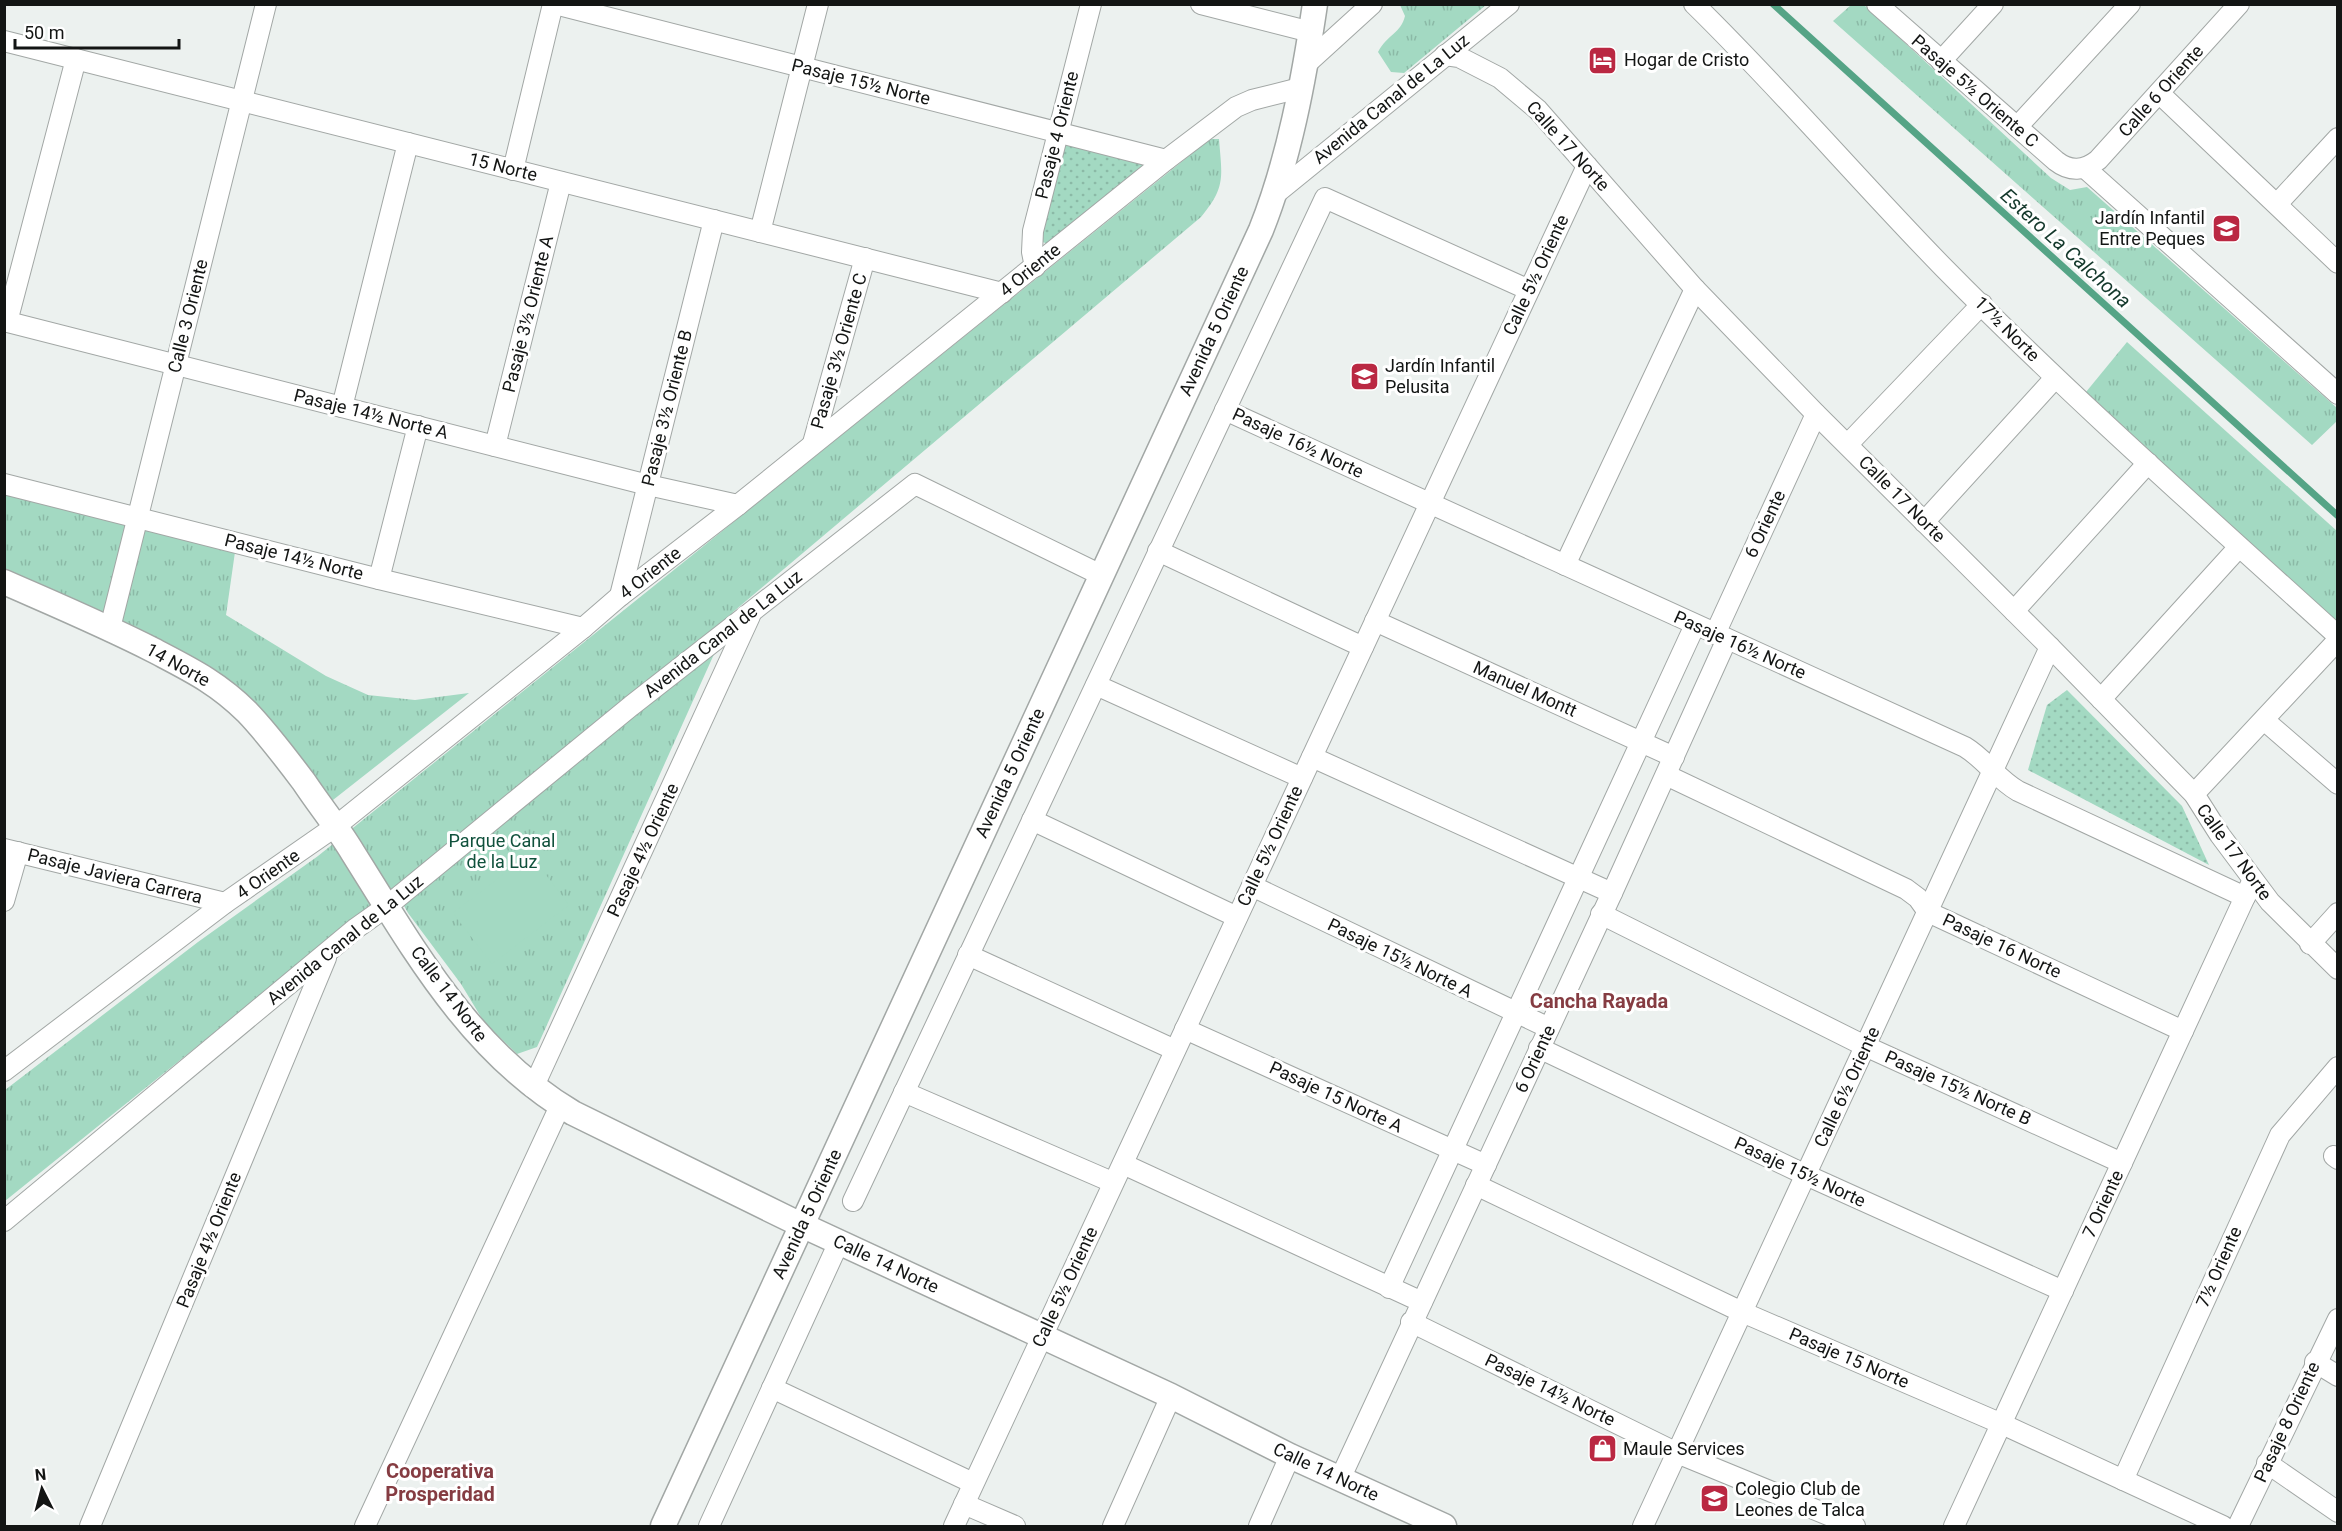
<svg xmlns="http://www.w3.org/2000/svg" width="2342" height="1531" font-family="Roboto,sans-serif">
  <defs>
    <pattern id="grass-dots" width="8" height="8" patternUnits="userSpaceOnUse" patternTransform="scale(1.5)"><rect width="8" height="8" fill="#a3d9c2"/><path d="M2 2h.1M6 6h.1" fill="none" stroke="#8bb9a6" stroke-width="1.8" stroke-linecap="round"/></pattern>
    <pattern id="park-tufts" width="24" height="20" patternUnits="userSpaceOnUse" patternTransform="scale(1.5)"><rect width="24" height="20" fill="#a3d9c2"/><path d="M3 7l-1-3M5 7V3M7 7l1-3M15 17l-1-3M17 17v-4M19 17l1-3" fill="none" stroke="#8bb9a6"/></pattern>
  </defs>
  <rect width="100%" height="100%" fill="#ecf1ef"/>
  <!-- grass -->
  <g fill="url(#grass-dots)">
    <polygon points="1069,142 1147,165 1048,244 1040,241 1064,145"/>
    <polygon points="2067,690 2182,806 2209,865 2028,770 2047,705"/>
  </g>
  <!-- park -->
  <g fill="url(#park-tufts)">
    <path d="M 1400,5 L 1400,4 L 1486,5 L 1404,73 L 1391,72 L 1378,52 C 1387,35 1401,33 1405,16 Z"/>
    <polygon points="1851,5 1864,5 2051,178 2070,190 2087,187 2337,408 2337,421 2312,445 1833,21"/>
    <path d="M 1210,139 L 1219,139 C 1222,177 1226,187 1201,217 L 733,612 L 537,1047 L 517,1054 L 484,1022 L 461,984 L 408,913 L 394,888 L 5,1201 L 5,1090 L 198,942 L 318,856 Z"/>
    <polygon points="2127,342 2337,531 2337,624 2086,392"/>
    <polygon points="5,488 236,545 226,615 326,676 368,695 415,700 469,693 319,811 225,682 5,577"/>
  </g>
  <!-- pitch -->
  <polygon fill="#a3d9c2" points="530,854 569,905 492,964 453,913"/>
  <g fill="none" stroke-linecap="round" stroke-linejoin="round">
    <!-- stream -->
    <polyline stroke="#55a486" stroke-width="7" points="1773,4 2338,516"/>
    <defs>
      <g id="minor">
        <polyline points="555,4 1166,160"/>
        <polyline points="1201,4 1311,32"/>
        <path d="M 1694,4 C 1781,89 1859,181 1944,268 C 2070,396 2205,515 2338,636"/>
        <path d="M 1877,4 L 2056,161 C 2070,172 2084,171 2098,160 L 2239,4"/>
        <polyline points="4,41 1002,293"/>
        <polyline points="1445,55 1459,57 1500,78 1538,110 1695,289 1816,414 2050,647 2194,794 2220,835 2270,902 2338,969"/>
        <polyline points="1941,61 1993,4"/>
        <polyline points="1305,65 1372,4"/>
        <polyline points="2159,93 2338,263"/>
        <polyline points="2017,127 2130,4"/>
        <polyline points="2085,168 2338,394"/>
        <polyline points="513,170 553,4"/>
        <polyline points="1274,195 1509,4"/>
        <polyline points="2277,204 2338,138"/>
        <polyline points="760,232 818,4"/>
        <polyline points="1035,267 1032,252 1033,231 1091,4"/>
        <polyline points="4,321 648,485 738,505"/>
        <polyline points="7,322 76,59"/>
        <polyline points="342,407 408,143"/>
        <path d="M 1225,410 L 1965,747 C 1985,759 1997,779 2018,791 L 2245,897"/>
        <polyline points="813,443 865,258"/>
        <polyline points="1848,444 1982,304"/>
        <polyline points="495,446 561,182"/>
        <polyline points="4,484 379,579 583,628"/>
        <polyline points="1924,522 2055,378"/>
        <polyline points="1158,551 1363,647"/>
        <polyline points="1565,565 1695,289"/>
        <polyline points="379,579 418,426"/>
        <polyline points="620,596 714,220"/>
        <polyline points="2014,611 2148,463"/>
        <polyline points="1375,621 1674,757"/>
        <polyline points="110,628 266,4"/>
        <polyline points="1715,634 1816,414"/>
        <polyline points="1096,685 1302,778"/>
        <polyline points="2101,699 2239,547"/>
        <polyline points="2264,720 2338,784"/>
        <polyline points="1312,757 1612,893"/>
        <polyline points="1666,775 1906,889 1918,898 1928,912 2183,1031"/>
        <polyline points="2194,794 2338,640"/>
        <polyline points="1032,820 1237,917"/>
        <polyline points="4,849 225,903"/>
        <polyline points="1252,886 1549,1028"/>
        <polyline points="4,901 18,852"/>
        <polyline points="1601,914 1865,1046 2122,1163"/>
        <polyline points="2310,944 2338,913"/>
        <polyline points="968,955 1175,1050"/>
        <polyline points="1185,1029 1486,1165"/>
        <polyline points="1539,1048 1806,1175 2063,1291"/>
        <polyline points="4,1071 225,903 336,826 583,628 620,596 738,505 1166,160 1236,107 1252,100 1300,88"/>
        <polyline points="533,1088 750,616"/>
        <polyline points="904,1092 1112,1182"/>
        <polyline points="2334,1156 2338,1159"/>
        <polyline points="1123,1164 1422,1302"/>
        <polyline points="1476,1185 1742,1312 2002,1424 2223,1526"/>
        <polyline points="853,1201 1325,198 1529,290"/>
        <polyline points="4,1221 355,929 386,907 631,706 915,484 1101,575"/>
        <polyline points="1389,1288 1695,625"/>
        <polyline points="1411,1322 1677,1453 1855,1526"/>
        <polyline points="2315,1362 2338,1376"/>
        <polyline points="772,1388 973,1483"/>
        <polyline points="2267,1463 2338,1512"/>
        <polyline points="1340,1479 1612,893 1727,639"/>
        <polyline points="2123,1480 2280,1135 2338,1067"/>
        <polyline points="964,1504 1015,1526"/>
        <polyline points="90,1526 326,958"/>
        <polyline points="365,1526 560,1106"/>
        <polyline points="709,1526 839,1242"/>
        <polyline points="954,1526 1587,166"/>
        <polyline points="1113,1526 1171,1396"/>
        <polyline points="1259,1526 1290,1456"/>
        <polyline points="1643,1526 2050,647"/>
        <polyline points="1954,1526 2250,886"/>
        <polyline points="2238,1526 2338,1319"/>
      </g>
      <g id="tertiary">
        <path d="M 4,582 C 54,604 104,625 153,650 C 189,669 217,682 247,712 C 268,734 286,758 304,782 C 320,806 338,828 353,853 C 414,950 471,1053 573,1113 L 791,1220 L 1171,1396 L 1290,1456 L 1444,1526"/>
        <path d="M 663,1526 L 1261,230 C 1289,160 1304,79 1315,4"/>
      </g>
    </defs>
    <!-- minor casing -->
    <use href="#minor" stroke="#a2a7a5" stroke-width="22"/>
    <!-- tertiary casing -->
    <use href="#tertiary" stroke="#a2a7a5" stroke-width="27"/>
    <!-- minor -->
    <use href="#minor" stroke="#fff" stroke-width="20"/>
    <!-- tertiary -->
    <use href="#tertiary" stroke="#fff" stroke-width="24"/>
  </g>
  <!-- icons -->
  <defs>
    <symbol id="hotel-square" viewBox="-11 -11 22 22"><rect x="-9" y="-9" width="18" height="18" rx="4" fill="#ba2842" stroke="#fff"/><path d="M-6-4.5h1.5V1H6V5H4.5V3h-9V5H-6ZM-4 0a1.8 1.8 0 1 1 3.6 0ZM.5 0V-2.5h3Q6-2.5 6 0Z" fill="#fff"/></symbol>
    <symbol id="school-square" viewBox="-11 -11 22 22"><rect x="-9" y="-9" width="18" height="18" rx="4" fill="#ba2842" stroke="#fff"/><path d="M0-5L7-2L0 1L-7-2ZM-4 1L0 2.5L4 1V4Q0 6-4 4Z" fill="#fff"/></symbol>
    <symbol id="shop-square" viewBox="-11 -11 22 22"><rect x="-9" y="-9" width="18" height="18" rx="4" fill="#ba2842" stroke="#fff"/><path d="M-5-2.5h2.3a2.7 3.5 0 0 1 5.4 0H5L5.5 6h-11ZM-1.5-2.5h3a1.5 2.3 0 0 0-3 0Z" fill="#fff"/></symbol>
  </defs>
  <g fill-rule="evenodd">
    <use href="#hotel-square" x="1586" y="44" width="33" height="33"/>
    <use href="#school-square" x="2210" y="212" width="33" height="33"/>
    <use href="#school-square" x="1348" y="360" width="33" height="33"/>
    <use href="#shop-square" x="1586" y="1432" width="33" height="33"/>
    <use href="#school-square" x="1698" y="1482" width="33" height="33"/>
  </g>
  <g text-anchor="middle" stroke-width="6" stroke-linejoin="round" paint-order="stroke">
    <!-- poi labels -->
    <g font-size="18" fill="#131514" stroke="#fff" text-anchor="start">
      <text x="1624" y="66">Hogar de Cristo</text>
      <text x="2205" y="224" text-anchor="end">Jardín Infantil<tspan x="2205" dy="21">Entre Peques</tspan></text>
      <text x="1385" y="372">Jardín Infantil<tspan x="1385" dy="21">Pelusita</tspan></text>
      <text x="1623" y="1455">Maule Services</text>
      <text x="1735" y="1495">Colegio Club de<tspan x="1735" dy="21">Leones de Talca</tspan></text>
    </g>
    <!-- street labels -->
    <g font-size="18" fill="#131514" stroke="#fff">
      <text transform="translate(861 82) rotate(14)" y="6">Pasaje 15½ Norte</text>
      <text transform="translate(1975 91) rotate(41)" y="6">Pasaje 5½ Oriente C</text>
      <text transform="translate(2161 91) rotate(-48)" y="6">Calle 6 Oriente</text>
      <text transform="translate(1391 99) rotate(-39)" y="6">Avenida Canal de La Luz</text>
      <text transform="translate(1057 135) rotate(-76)" y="6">Pasaje 4 Oriente</text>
      <text transform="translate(1568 146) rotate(48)" y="6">Calle 17 Norte</text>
      <text transform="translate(503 167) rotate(14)" y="6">15 Norte</text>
      <text transform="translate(1030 270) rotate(-39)" y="6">4 Oriente</text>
      <text transform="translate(1536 275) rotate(-65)" y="6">Calle 5½ Oriente</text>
      <text transform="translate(528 314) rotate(-76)" y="6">Pasaje 3½ Oriente A</text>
      <text transform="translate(188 316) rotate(-76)" y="6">Calle 3 Oriente</text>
      <text transform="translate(2007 329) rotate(45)" y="6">17½ Norte</text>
      <text transform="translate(1214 331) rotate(-65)" y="6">Avenida 5 Oriente</text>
      <text transform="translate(839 351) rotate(-74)" y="6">Pasaje 3½ Oriente C</text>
      <text transform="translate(667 408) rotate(-76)" y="6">Pasaje 3½ Oriente B</text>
      <text transform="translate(371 414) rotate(14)" y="6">Pasaje 14½ Norte A</text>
      <text transform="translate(1298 443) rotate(25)" y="6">Pasaje 16½ Norte</text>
      <text transform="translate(1902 499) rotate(45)" y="6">Calle 17 Norte</text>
      <text transform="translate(1765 524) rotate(-65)" y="6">6 Oriente</text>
      <text transform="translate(294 557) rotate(14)" y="6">Pasaje 14½ Norte</text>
      <text transform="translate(650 573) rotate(-38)" y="6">4 Oriente</text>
      <text transform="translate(723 634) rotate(-38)" y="6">Avenida Canal de La Luz</text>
      <text transform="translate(1740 645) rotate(24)" y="6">Pasaje 16½ Norte</text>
      <text transform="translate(178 665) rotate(29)" y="6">14 Norte</text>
      <text transform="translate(1525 689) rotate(24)" y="6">Manuel Montt</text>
      <text transform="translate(1010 773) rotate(-65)" y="6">Avenida 5 Oriente</text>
      <text transform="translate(1270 846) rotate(-65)" y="6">Calle 5½ Oriente</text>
      <text transform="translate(643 850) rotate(-65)" y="6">Pasaje 4½ Oriente</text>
      <text transform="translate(2234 852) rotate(54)" y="6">Calle 17 Norte</text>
      <text transform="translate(268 874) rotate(-35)" y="6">4 Oriente</text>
      <text transform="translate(115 876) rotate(14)" y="6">Pasaje Javiera Carrera</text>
      <text transform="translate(345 940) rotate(-39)" y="6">Avenida Canal de La Luz</text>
      <text transform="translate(2002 946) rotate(25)" y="6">Pasaje 16 Norte</text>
      <text transform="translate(1400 958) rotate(26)" y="6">Pasaje 15½ Norte A</text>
      <text transform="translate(449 994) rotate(53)" y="6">Calle 14 Norte</text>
      <text transform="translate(1535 1059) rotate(-65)" y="6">6 Oriente</text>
      <text transform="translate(1847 1087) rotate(-65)" y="6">Calle 6½ Oriente</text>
      <text transform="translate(1958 1088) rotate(24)" y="6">Pasaje 15½ Norte B</text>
      <text transform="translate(1336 1097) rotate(25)" y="6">Pasaje 15 Norte A</text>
      <text transform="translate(1800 1172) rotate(25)" y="6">Pasaje 15½ Norte</text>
      <text transform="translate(2103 1204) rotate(-65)" y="6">7 Oriente</text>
      <text transform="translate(807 1214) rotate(-65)" y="6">Avenida 5 Oriente</text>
      <text transform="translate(209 1240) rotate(-68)" y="6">Pasaje 4½ Oriente</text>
      <text transform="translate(886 1264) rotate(25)" y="6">Calle 14 Norte</text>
      <text transform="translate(2219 1267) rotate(-66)" y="6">7½ Oriente</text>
      <text transform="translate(1065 1287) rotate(-65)" y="6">Calle 5½ Oriente</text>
      <text transform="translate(1849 1358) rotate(23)" y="6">Pasaje 15 Norte</text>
      <text transform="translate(1550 1390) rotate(26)" y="6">Pasaje 14½ Norte</text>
      <text transform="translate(2287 1422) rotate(-65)" y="6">Pasaje 8 Oriente</text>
      <text transform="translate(1326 1472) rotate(25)" y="6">Calle 14 Norte</text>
    </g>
    <!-- park labels -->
    <g font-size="18" fill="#10513c" stroke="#fff">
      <text x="502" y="847">Parque Canal<tspan x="502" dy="21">de la Luz</tspan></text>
    </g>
    <!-- water labels -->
    <g font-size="20" font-style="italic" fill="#13382b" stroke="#fff">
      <text transform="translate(2066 248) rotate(42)" y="7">Estero La Calchona</text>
    </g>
    <!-- neighbourhood labels -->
    <g font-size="20" font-weight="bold" fill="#853c42" stroke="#fff">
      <text x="1599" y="1008">Cancha Rayada</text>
      <text x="440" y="1478">Cooperativa<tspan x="440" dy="23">Prosperidad</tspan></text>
    </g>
  </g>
  <!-- border -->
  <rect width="2342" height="1531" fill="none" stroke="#131514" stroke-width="12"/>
  <!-- north arrow -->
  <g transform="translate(42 1489) rotate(354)" stroke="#ffffff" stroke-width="4.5" paint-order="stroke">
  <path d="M0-4.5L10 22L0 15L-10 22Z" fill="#131514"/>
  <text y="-9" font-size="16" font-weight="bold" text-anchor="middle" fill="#131514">N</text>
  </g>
  <!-- scale -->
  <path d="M15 39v9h164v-9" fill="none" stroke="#131514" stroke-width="3"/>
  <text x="24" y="39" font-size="18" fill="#131514" stroke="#ffffff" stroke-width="4.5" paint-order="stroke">50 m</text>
</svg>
